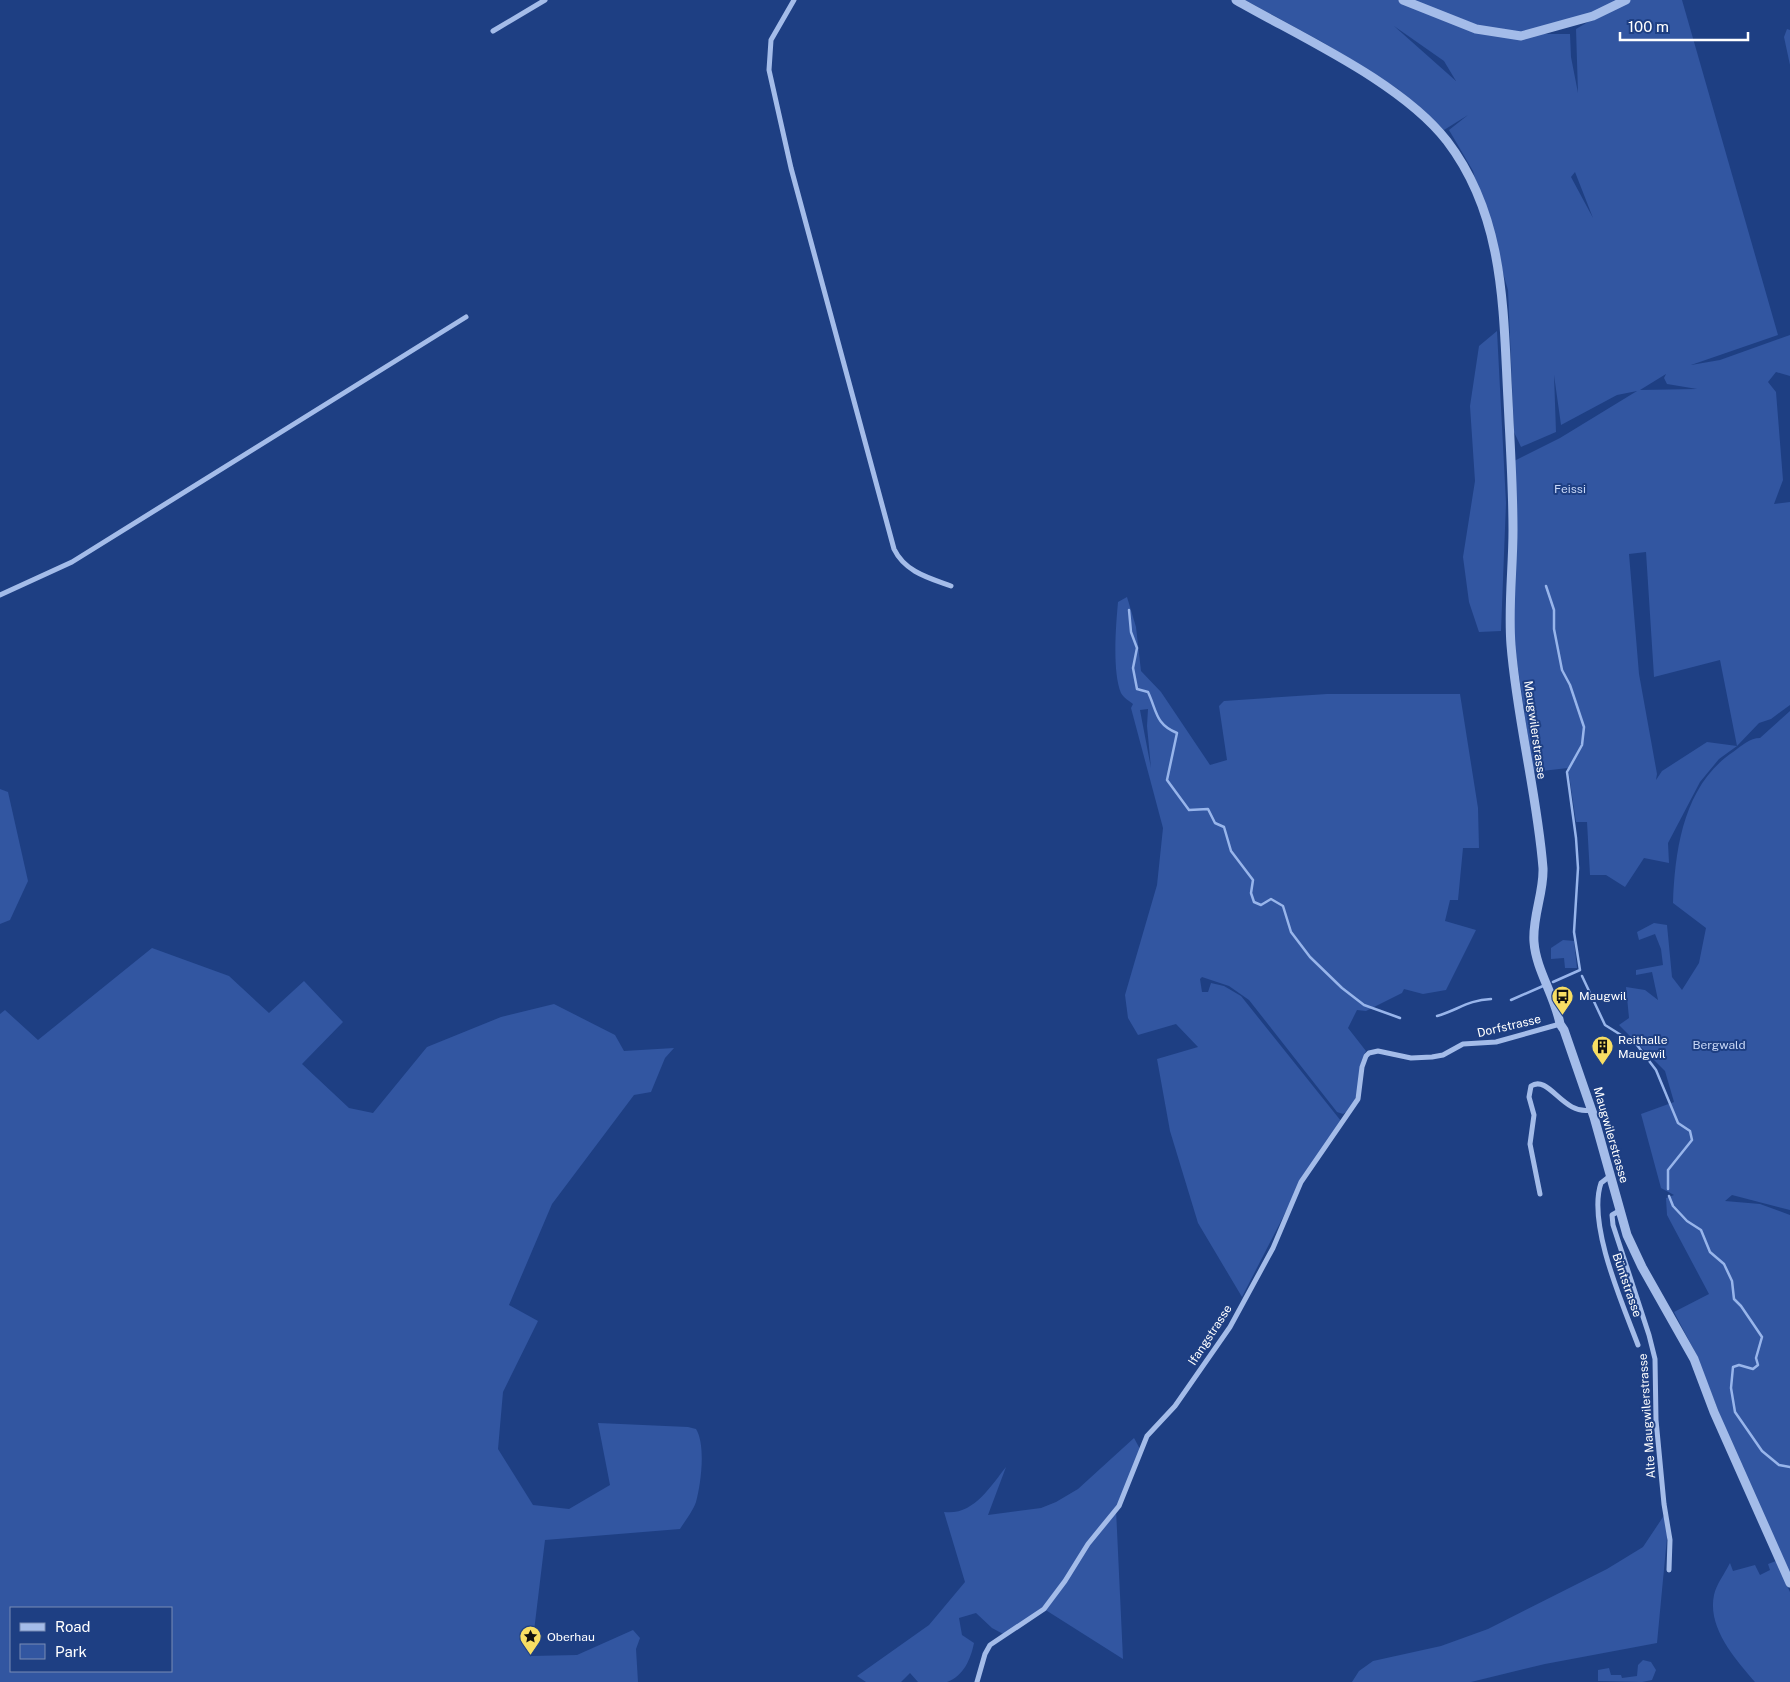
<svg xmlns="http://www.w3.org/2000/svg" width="1790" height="1682" font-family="'Public Sans',sans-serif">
  <rect width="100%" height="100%" fill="#1e3f83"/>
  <!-- green -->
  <g fill="#3256a1" fill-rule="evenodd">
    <path d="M 1245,0 L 1617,0 L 1599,11 L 1533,34 L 1570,34 L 1571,57 L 1578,93 L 1576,29 L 1625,0 L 1682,0 L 1778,335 L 1691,365 L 1720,360 L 1790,335 L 1790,376 L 1776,372 L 1768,382 L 1776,392 L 1783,480 L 1774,504 L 1790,502 L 1790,705 L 1771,719 L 1759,723 L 1737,746 L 1719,759 L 1700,782 L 1668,843 L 1669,863 L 1644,858 L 1625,887 L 1606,875 L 1590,875 L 1587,822 L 1576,822 L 1568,768 L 1533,772 L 1514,641 L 1514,461 L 1560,438 L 1637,391 L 1617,395 L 1561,425 L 1554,375 L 1556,432 L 1521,447 L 1514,432 L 1508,290 L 1473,171 L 1449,130 L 1468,115 L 1444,130 L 1398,89 L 1324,43 ZM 1394,26 L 1444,61 L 1456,81 ZM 1575,172 L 1593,218 L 1571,177 ZM 1666,374 L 1664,378 L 1667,384 L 1697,389 L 1640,390 ZM 1646,552 L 1654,677 L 1720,660 L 1737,746 L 1707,742 L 1662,771 L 1656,780 L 1657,774 L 1639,674 L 1629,554 Z"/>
    <polygon points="1787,29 1790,30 1790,65 1784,37"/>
    <polygon points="1497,331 1506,503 1501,631 1479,632 1469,602 1463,557 1475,481 1470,406 1479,346"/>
    <path d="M 1127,597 L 1136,627 L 1141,671 L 1161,692 L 1210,765 L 1227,760 L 1219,706 L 1224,701 L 1327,694 L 1460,694 L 1478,808 L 1479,848 L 1463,848 L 1458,900 L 1450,900 L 1445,921 L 1476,930 L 1446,990 L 1423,994 L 1404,989 L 1402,993 L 1366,1011 L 1357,1010 L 1348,1028 L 1366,1051 C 1354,1069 1365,1103 1343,1114 L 1337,1112 L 1249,1000 L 1229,986 L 1202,977 L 1200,979 L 1202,992 L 1208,992 L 1211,983 L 1224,986 L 1241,996 L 1341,1121 L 1301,1182 L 1242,1297 L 1198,1223 L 1170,1131 L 1157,1059 L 1198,1047 L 1176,1024 L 1138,1035 L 1128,1018 L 1125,995 L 1157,885 L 1163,828 L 1131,708 L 1133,704 C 1129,701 1123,697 1121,693 C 1112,671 1116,625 1118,602 ZM 1148,709 L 1147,726 L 1151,768 L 1140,710 Z"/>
    <path d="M 1790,711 L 1790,1210 L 1732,1195 L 1725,1201 L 1760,1204 L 1790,1215 L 1790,1574 L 1743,1474 L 1696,1354 L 1674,1312 L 1709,1294 L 1667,1215 L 1666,1198 L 1674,1195 L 1661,1188 L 1641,1114 L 1674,1102 L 1665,1071 L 1619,1025 L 1629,1018 L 1626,987 L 1645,990 L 1658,1000 L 1652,972 L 1636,975 L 1636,970 L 1663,965 L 1661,949 L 1655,934 L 1639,940 L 1637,932 L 1654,923 L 1667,925 L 1672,977 L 1682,990 L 1699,963 L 1706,928 L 1673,903 C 1675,848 1684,785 1733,752 C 1741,746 1750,738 1760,738 Z"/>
    <polygon points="0,789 8,792 28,881 10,920 0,924"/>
    <polygon points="1563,940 1574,941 1577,968 1565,968 1564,958 1551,959 1551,948"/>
    <path d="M 152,948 L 229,976 L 269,1013 L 304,981 L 343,1022 L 302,1064 L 349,1108 L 373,1113 L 427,1047 L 501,1017 L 554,1004 L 615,1035 L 624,1051 L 674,1048 L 665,1058 L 651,1092 L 634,1095 L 552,1204 L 509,1305 L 538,1321 L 503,1392 L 498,1449 L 533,1505 L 569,1509 L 610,1485 L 598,1423 L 688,1427 L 696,1429 C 706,1445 701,1484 696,1502 C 693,1511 685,1521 680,1529 L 545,1540 L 531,1656 L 577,1655 L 633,1630 L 640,1638 L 636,1649 L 638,1682 L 0,1682 L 0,1014 L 5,1010 L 38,1040 ZM 171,1608 L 171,1671 L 11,1671 L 11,1608 Z"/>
    <path d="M 1134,1438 L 1140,1449 L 1116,1509 L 1123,1659 L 1044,1609 L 1005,1635 L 992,1628 L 976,1613 L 959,1618 L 962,1635 L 974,1643 C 971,1658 964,1676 947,1682 C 940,1682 926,1682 918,1682 L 910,1673 L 901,1682 L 866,1682 L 857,1676 L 929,1625 L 965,1582 L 944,1512 C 973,1516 990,1487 1006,1467 L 988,1515 L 1041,1508 L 1056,1502 L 1078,1489 Z"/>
    <polygon points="1665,1514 1668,1527 1657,1643 1545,1664 1471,1682 1352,1682 1359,1671 1373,1661 1441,1646 1488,1629 1607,1569 1643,1547"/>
    <path d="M 1776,1561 L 1790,1592 L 1790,1682 L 1755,1682 C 1736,1660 1707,1628 1714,1595 C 1716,1585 1725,1573 1730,1563 L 1733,1571 L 1755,1565 L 1760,1575 L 1770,1570 L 1768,1564 Z"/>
    <polygon points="1643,1660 1651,1662 1656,1670 1652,1680 1642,1682 1598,1681 1598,1670 1609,1668 1611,1675 1621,1675 1622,1678 1637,1676 1638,1665"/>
  </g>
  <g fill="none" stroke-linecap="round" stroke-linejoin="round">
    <!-- stream -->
    <g stroke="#98b5eb" stroke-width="2.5">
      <polyline points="1546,586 1554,610 1554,629 1562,670 1570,685 1584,727 1582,745 1567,772 1576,838 1578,868 1574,932 1580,970 1553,982"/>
      <path d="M 1129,610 L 1131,632 L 1137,648 L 1133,668 L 1137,689 L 1148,692 C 1157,711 1155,724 1177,733 L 1167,780 L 1189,810 L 1208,809 L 1215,823 L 1224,827 L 1231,851 L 1253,880 L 1251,893 L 1254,902 L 1261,905 L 1271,899 L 1283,906 L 1291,932 L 1310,957 L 1342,988 L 1364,1005 L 1400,1018"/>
      <polyline points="1582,976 1605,1025 1637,1045 1656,1070 1678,1123 1690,1131 1692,1140 1668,1170 1668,1189"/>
      <polyline points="1511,1000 1543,986"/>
      <path d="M 1437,1016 C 1458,1010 1468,1000 1491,999"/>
      <polyline points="1669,1196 1673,1206 1687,1221 1701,1230 1710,1252 1724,1264 1732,1281 1734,1299 1741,1306 1762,1337 1756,1358 1758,1365 1753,1369 1739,1365 1733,1367 1731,1388 1735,1412 1762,1451 1779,1465 1790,1467"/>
    </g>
    <!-- minor -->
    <g stroke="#a4bce9" stroke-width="5">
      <path d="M 794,0 L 771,40 L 769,70 L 791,168 L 894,549 C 905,572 929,578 951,586"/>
      <polyline points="493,31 545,0"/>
      <polyline points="0,595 72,562 466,317"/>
      <path d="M 1610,1176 L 1601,1183 C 1587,1224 1623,1305 1638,1345"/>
      <path d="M 1540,1194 L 1530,1144 L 1534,1115 L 1529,1097 L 1531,1086 C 1549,1074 1563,1116 1591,1110"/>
      <polyline points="1619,1211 1612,1215 1613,1225 1649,1335 1655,1359 1656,1420 1664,1504 1670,1540 1669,1570"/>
      <polyline points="977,1682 985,1654 990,1645 1044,1609 1065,1581 1088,1544 1119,1506 1147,1436 1175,1406 1230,1327 1273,1248 1301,1182 1358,1099 1362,1067 1366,1056 1369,1053 1378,1051 1411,1058 1432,1057 1443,1055 1463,1044 1496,1042 1560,1024"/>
    </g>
    <!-- tertiary -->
    <g stroke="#a4bce9" stroke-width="9">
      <path d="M 1236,0 C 1302,38 1401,82 1447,141 C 1505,217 1503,309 1508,400 C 1510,443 1513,486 1513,530 C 1513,568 1508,606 1511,645 C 1517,720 1537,793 1543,868 C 1544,893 1532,917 1534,942 C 1536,970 1555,996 1560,1024 L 1564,1030 L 1594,1117 L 1627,1235 L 1642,1267 L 1694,1359 L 1714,1412 L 1790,1583"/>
      <polyline points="1403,0 1476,29 1521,36 1593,16 1626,0"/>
    </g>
  </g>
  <!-- icons -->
  <defs>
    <symbol id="bus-pin" viewBox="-11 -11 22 30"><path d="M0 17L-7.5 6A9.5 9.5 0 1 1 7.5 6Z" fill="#f8de63" stroke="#1e3f83"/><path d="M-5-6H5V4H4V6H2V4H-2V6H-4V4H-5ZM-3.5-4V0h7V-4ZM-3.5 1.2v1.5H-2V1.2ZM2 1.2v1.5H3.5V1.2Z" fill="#111"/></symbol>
    <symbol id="building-pin" viewBox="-11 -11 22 30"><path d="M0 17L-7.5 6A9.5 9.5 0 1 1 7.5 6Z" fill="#f8de63" stroke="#1e3f83"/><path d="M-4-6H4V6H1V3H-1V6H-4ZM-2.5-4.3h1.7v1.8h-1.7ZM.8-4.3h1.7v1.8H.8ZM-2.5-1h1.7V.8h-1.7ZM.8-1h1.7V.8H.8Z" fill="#111"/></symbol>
    <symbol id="sight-pin" viewBox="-11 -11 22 30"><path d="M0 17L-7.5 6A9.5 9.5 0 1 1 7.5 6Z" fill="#f8de63" stroke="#1e3f83"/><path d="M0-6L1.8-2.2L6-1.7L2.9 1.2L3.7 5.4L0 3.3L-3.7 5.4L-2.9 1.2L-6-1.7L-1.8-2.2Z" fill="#111"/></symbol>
  </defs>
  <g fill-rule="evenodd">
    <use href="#bus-pin" x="1550" y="984" width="25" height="34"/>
    <use href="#building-pin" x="1590" y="1034" width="25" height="34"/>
    <use href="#sight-pin" x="518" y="1624" width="25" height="34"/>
  </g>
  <g text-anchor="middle" stroke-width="4" stroke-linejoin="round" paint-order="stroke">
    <!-- park labels -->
    <g font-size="12" fill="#c9d8f7" stroke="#1e3f83">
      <text x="1570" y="493">Feissi</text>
      <text x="1719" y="1049">Bergwald</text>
    </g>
    <!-- street labels -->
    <g font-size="12" fill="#fff" stroke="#1e3f83">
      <text transform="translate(1535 730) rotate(82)" y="4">Maugwilerstrasse</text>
      <text transform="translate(1509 1026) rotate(-13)" y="4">Dorfstrasse</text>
      <text transform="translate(1611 1135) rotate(74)" y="4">Maugwilerstrasse</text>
      <text transform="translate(1627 1285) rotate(71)" y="4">Büntstrasse</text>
      <text transform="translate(1210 1335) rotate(-57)" y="4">Ifangstrasse</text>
      <text transform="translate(1647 1416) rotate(-94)" y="4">Alte Maugwilerstrasse</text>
    </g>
    <!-- poi labels -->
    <g font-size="12" fill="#fff" stroke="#1e3f83" text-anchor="start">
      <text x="1579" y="1000">Maugwil</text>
      <text x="1618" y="1044">Reithalle<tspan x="1618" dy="14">Maugwil</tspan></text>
      <text x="547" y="1641">Oberhau</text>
    </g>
  </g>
  <!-- legend -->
  <rect x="10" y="1607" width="162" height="65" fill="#1e3f83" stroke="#788cb5"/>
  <rect x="20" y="1623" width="25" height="8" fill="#a4bce9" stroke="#788cb5"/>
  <text x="55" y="1632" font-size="15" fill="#ffffff">Road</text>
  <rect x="20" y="1644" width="25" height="15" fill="#3256a1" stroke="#788cb5"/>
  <text x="55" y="1657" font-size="15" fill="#ffffff">Park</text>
  <!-- scale -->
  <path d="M1620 32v8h128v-8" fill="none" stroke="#ffffff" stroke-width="2.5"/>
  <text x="1628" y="32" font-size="15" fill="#ffffff" stroke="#1e3f83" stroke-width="4" paint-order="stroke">100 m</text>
</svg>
